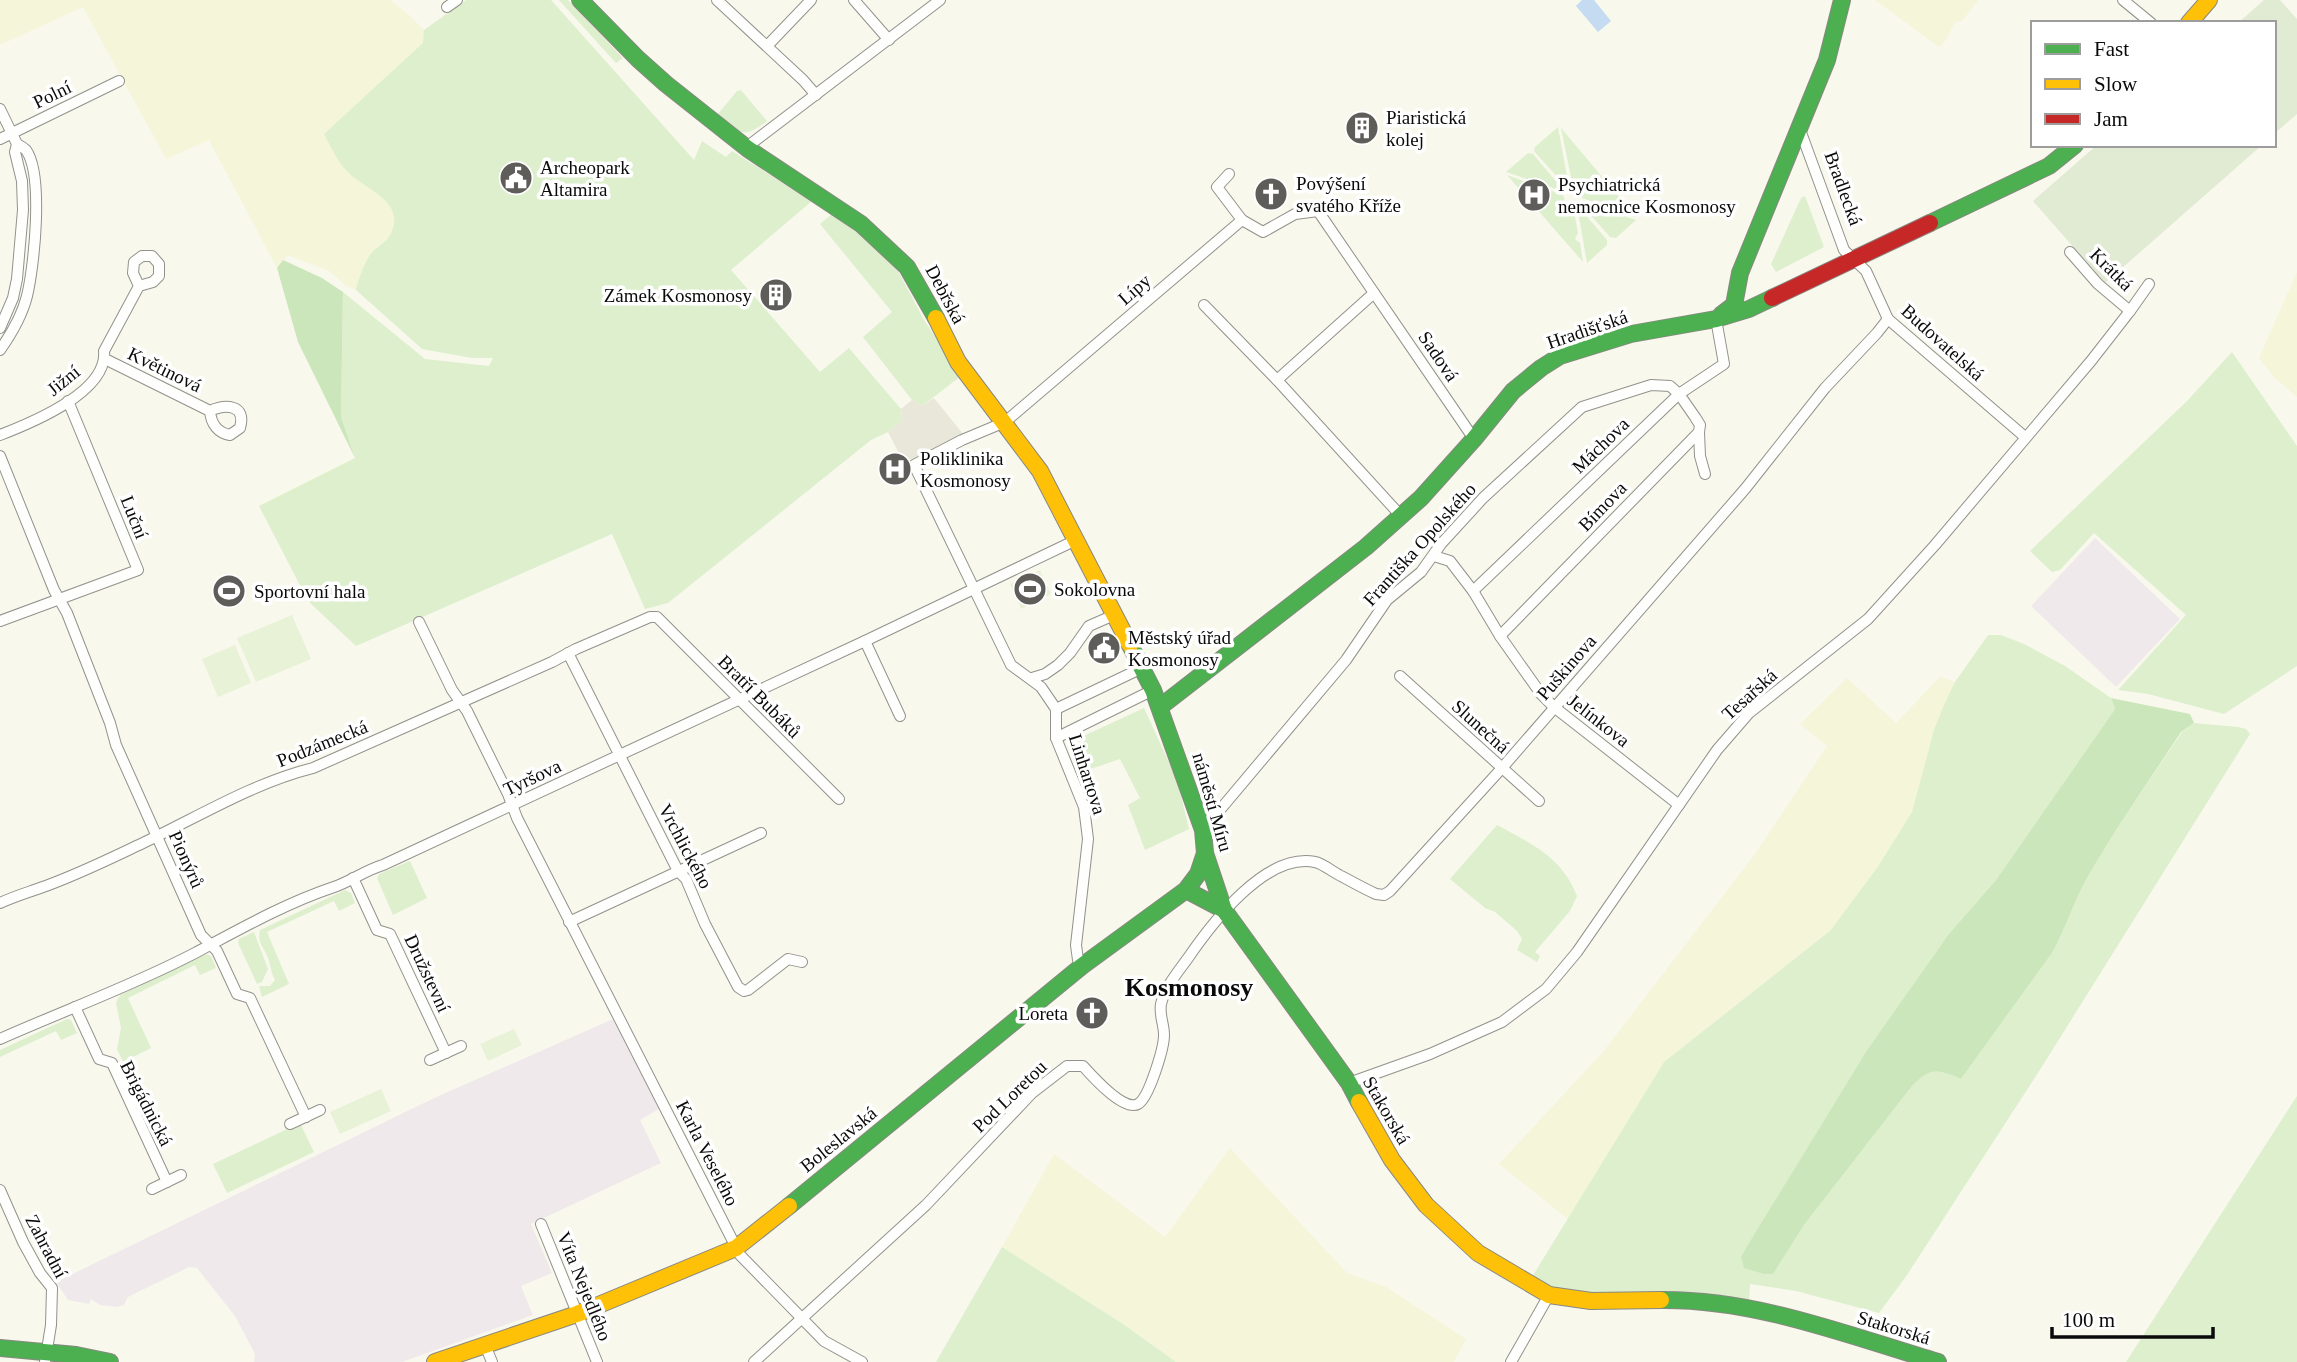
<svg xmlns="http://www.w3.org/2000/svg" width="2297" height="1362" font-family="'Times New Roman',serif">
  <rect width="100%" height="100%" fill="#f9f8ed"/>
  <!-- industrial -->
  <g fill="#f0e9eb">
    <polygon points="2095,538 2180,619 2116,687 2031,606"/>
    <polygon points="613,1019 659,1109 640,1120 661,1163 531,1224 552,1273 521,1286 533,1315 402,1362 254,1362 255,1354 235,1316 197,1268 189,1267 128,1297 124,1305 117,1307 100,1305 91,1299 89,1304 68,1300 56,1282 432,1099"/>
  </g>
  <!-- farmland -->
  <g fill="#f4f5d9">
    <polygon points="0,0 390,0 409,15 424,30 424,43 324,134 344,169 381,196 390,205 395,217 393,230 387,241 377,247 362,271 356,290 345,285 329,271 288,255 277,268 209,140 166,159 83,7 0,45"/>
    <polygon points="1875,0 1978,0 1962,21 1955,22 1946,40 1939,47"/>
    <polygon points="2297,272 2297,397 2273,376 2259,358"/>
    <polygon points="1940,677 1955,682 1934,730 1912,812 1877,868 1830,931 1664,1062 1568,1219 1499,1164 1603,1052 1755,854 1827,746 1800,724 1847,678 1896,723"/>
    <polygon points="1230,1148 1347,1273 1386,1287 1466,1339 1454,1362 1176,1362 1123,1324 1002,1247 1054,1154 1165,1237"/>
  </g>
  <!-- green -->
  <g fill="#ddefcd">
    <path d="M 466,0 L 551,0 L 694,160 L 702,141 L 726,157 L 732,151 L 812,201 L 731,270 L 820,372 L 849,348 L 901,409 L 902,421 L 888,432 L 871,440 L 668,603 L 645,609 L 612,534 L 356,646 L 308,601 L 259,506 L 355,458 L 341,417 L 343,292 L 425,359 L 489,366 L 493,358 L 472,358 L 422,349 L 356,290 C 359,278 363,266 370,255 C 377,245 388,243 392,231 C 405,198 359,188 343,167 C 336,158 330,145 324,134 L 423,43 L 424,30 Z"/>
    <polygon points="559,0 568,0 623,58 616,63"/>
    <path d="M 741,90 L 767,121 C 741,141 740,132 718,114 L 737,91 Z"/>
    <polygon points="1558,127 1569,188 1568,189 1534,151 1535,147"/>
    <polygon points="1561,128 1636,217 1582,198 1580,191 1573,187"/>
    <polygon points="1528,153 1533,154 1565,192 1506,172"/>
    <polygon points="1507,175 1529,183 1532,188 1538,186 1563,195 1566,203 1573,206 1578,233 1575,239 1580,243 1583,262"/>
    <polygon points="1805,196 1824,247 1776,272 1771,264 1801,198"/>
    <polygon points="1581,201 1636,220 1616,238 1610,237 1580,203"/>
    <polygon points="1577,205 1607,240 1607,245 1587,263"/>
    <polygon points="832,214 866,236 896,267 924,320 961,376 922,406 912,400 863,337 892,312 820,224"/>
    <polygon points="2232,352 2297,446 2297,666 2224,714 2148,694 2118,690 2186,615 2094,533 2060,570 2052,572 2030,551 2187,401"/>
    <path d="M 1988,635 L 2001,635 L 2024,644 L 2065,666 L 2111,698 L 2115,709 L 1996,880 L 1948,935 L 1867,1050 L 1741,1257 C 1752,1267 1758,1275 1773,1273 L 1804,1225 L 1912,1086 C 1932,1067 1936,1069 1961,1079 L 2052,953 C 2065,930 2073,904 2086,880 C 2115,829 2149,781 2182,732 L 2194,723 L 2238,727 L 2246,729 L 2250,734 L 2043,1065 L 1907,1275 L 1879,1313 L 1796,1291 L 1750,1284 L 1749,1302 L 1550,1294 L 1532,1277 L 1664,1062 L 1830,931 L 1877,868 L 1912,812 L 1934,730 L 1944,705 L 1955,682 Z"/>
    <polygon points="1144,708 1177,780 1189,829 1145,850 1128,805 1140,798 1120,759 1091,769 1077,739"/>
    <path d="M 1497,825 C 1532,844 1562,857 1577,896 L 1570,911 L 1535,952 L 1540,956 L 1537,962 L 1517,950 L 1522,939 L 1517,931 L 1495,912 L 1485,908 L 1450,879 Z"/>
    <polygon points="410,861 427,898 393,915 377,878 379,874"/>
    <path d="M 345,890 L 351,893 L 355,903 L 339,911 L 334,901 L 267,932 L 289,984 L 262,997 L 259,986 L 270,986 L 275,980 C 271,973 271,966 268,958 C 264,947 257,943 260,930 Z"/>
    <polygon points="254,932 268,969 262,982 257,984 238,943 239,939"/>
    <polygon points="206,954 211,956 216,968 200,975 195,965 128,998 151,1048 123,1062 117,1049 121,1028 116,1003 120,995"/>
    <polygon points="67,1019 71,1020 77,1033 61,1040 56,1031 0,1057 0,1050"/>
    <polygon points="2297,1096 2297,1362 2126,1362"/>
    <polygon points="300,1123 314,1152 227,1193 213,1164"/>
    <polygon points="1002,1247 1123,1324 1176,1362 936,1362"/>
  </g>
  <!-- forest -->
  <g fill="#cce6bb">
    <polygon points="283,260 322,278 343,292 341,417 355,458 298,342 277,268"/>
    <path d="M 2111,698 L 2190,714 L 2194,723 L 2181,732 C 2149,781 2115,829 2086,880 C 2073,904 2065,930 2052,953 L 1961,1079 C 1936,1069 1932,1067 1912,1086 L 1804,1225 L 1773,1274 L 1764,1274 L 1744,1268 L 1741,1257 L 1746,1248 L 1867,1050 L 1948,935 L 1996,880 L 2115,709 Z"/>
  </g>
  <!-- cemetery -->
  <g fill="#e1ead2">
    <polygon points="2264,0 2280,0 2297,19 2297,114 2274,134 2274,23 2238,23"/>
    <polygon points="2097,145 2262,145 2105,283 2033,201"/>
  </g>
  <!-- pitch -->
  <g fill="#e8f2d6">
    <polygon points="1040,570 1051,594 1021,609 1010,584"/>
    <polygon points="292,615 311,659 256,682 237,638"/>
    <polygon points="235,645 251,683 218,697 202,659"/>
    <polygon points="514,1029 522,1045 488,1061 480,1044"/>
    <polygon points="381,1089 391,1111 340,1134 330,1112"/>
  </g>
  <!-- plaza -->
  <polygon fill="#e9e7d9" points="934,398 963,434 914,459 903,461 888,432 902,421 901,409 912,400 922,406"/>
  <!-- water -->
  <polygon fill="#c4dbf2" points="1582,0 1594,0 1611,21 1598,32 1576,6"/>
  <g fill="none" stroke-linecap="round" stroke-linejoin="round">
    <defs>
      <g id="street">
        <polyline points="717,0 803,80 816,95"/>
        <polyline points="854,0 889,40"/>
        <polyline points="2123,0 2151,23"/>
        <polyline points="447,7 457,0"/>
        <polyline points="767,46 811,0"/>
        <polyline points="0,109 17,144 15,152 22,181 23,210 17,279 13,298 0,328"/>
        <polyline points="1799,127 1844,250 1866,271 1888,319 2025,437"/>
        <polyline points="0,139 119,81"/>
        <polyline points="748,149 752,143 940,0"/>
        <polyline points="1229,174 1217,187 1242,220 1263,232 1295,214 1318,211 1474,439"/>
        <polyline points="2070,252 2098,284 2130,311"/>
        <polyline points="1204,305 1277,380 1401,516"/>
        <path d="M 0,350 C 12,333 22,316 27,296 C 34,267 44,175 26,150 C 24,148 19,145 17,144"/>
        <path d="M 105,359 L 210,411 C 225,404 247,404 240,428 L 230,435 C 218,433 211,424 210,411"/>
        <polyline points="1277,380 1374,293"/>
        <polyline points="1699,432 1700,456 1705,474"/>
        <path d="M 0,435 C 31,423 108,392 104,351 L 139,286 L 153,282 L 159,276 L 159,264 L 152,256 L 142,256 L 134,262 L 133,273 L 139,286"/>
        <polyline points="0,456 54,590 67,613 110,723 116,745 201,935 217,951 237,994 250,998 306,1117"/>
        <polyline points="1434,556 1450,561 1473,591 1500,636 1541,694 1554,707 1679,805"/>
        <polyline points="1473,591 1679,394 1724,364 1716,319"/>
        <polyline points="0,621 138,570 68,401"/>
        <polyline points="419,622 452,690 467,711 508,794 517,818 740,1255 824,1341 862,1362"/>
        <polyline points="865,641 900,716"/>
        <polyline points="568,653 678,871 686,879 705,924 738,987 744,991 748,990 788,959 802,962"/>
        <polyline points="1400,676 1539,801"/>
        <polyline points="1032,678 1045,674 1058,665 1070,653 1089,626 1114,615"/>
        <polyline points="1056,709 1142,668"/>
        <polyline points="1056,738 1153,690"/>
        <polyline points="1203,830 1346,660 1387,600 1421,572 1441,544 1483,498 1582,407 1651,385 1670,386 1679,394 1695,417 1700,425 1699,432 1500,636"/>
        <polyline points="353,878 377,930 390,934 446,1053"/>
        <path d="M 0,903 C 13,897 26,893 40,888 C 75,876 109,859 143,843 C 198,817 253,783 313,768 L 552,662 L 576,649 L 650,617 L 657,617 L 839,799"/>
        <polyline points="569,922 761,833"/>
        <polyline points="1082,966 1078,960 1076,945 1088,839 1084,807 1056,738 1056,709 1041,687 1011,665 914,465 962,440 1005,422 1242,220"/>
        <polyline points="75,1007 99,1059 112,1063 167,1182"/>
        <path d="M 0,1039 C 65,1010 132,986 195,953 C 240,929 286,903 334,887 C 351,881 366,870 383,865 L 865,641 L 1076,540"/>
        <polyline points="430,1060 461,1046"/>
        <polyline points="1349,1083 1430,1054 1502,1022 1546,989 1577,952 1717,750 1749,713 1868,619 1935,545 2091,361 2130,311 2149,284"/>
        <polyline points="290,1124 320,1110"/>
        <polyline points="152,1189 181,1175"/>
        <polyline points="0,1190 23,1242 40,1273 52,1288 51,1325 45,1362"/>
        <polyline points="541,1224 597,1362"/>
        <polyline points="485,1345 492,1362"/>
        <path d="M 754,1362 L 926,1205 L 1032,1093 L 1067,1066 L 1083,1066 C 1092,1076 1124,1112 1138,1104 C 1149,1098 1164,1048 1164,1035 C 1164,1024 1159,1015 1161,1004 C 1165,987 1178,972 1188,958 C 1212,923 1266,852 1315,862 C 1324,864 1334,873 1343,877 C 1354,883 1365,889 1376,894 L 1384,895 L 1390,891 L 1502,768 L 1745,489 L 1825,388 L 1877,333 L 1888,319"/>
        <polyline points="1511,1362 1549,1295"/>
      </g>
      <g id="fast">
        <polyline points="580,0 638,59 666,84 748,149 861,224 907,267 936,318"/>
        <polyline points="1930,223 2049,166 2075,145"/>
        <polyline points="1721,315 1734,305 1740,273 1827,60 1842,0"/>
        <polyline points="1130,645 1153,690 1203,830 1205,853 1224,910 1349,1083 1359,1102"/>
        <polyline points="1160,707 1366,547 1421,498 1474,439 1513,391 1541,368 1560,356 1631,334 1716,319 1749,309 1772,298"/>
        <polyline points="1186,890 1224,910"/>
        <polyline points="789,1206 1082,966 1186,890 1198,874 1205,853"/>
        <path d="M 1661,1300 C 1756,1299 1847,1335 1938,1362"/>
        <polyline points="0,1348 76,1355 110,1362"/>
      </g>
      <g id="slow">
        <polyline points="2189,23 2209,0"/>
        <polyline points="936,318 958,362 1040,471 1130,645"/>
        <polyline points="1359,1102 1392,1160 1426,1205 1478,1253 1549,1295 1591,1301 1661,1300"/>
        <polyline points="435,1362 577,1314 736,1248 789,1206"/>
      </g>
      <polyline id="jam" points="1772,298 1930,223"/>
    </defs>
    <!-- street casing -->
    <use href="#street" stroke="#92918c" stroke-width="12"/>
    <!-- fast casing -->
    <use href="#fast" stroke="#888883" stroke-width="18"/>
    <!-- slow casing -->
    <use href="#slow" stroke="#888883" stroke-width="18"/>
    <!-- jam casing -->
    <use href="#jam" stroke="#888883" stroke-width="18"/>
    <!-- street -->
    <use href="#street" stroke="#fefefc" stroke-width="10"/>
    <!-- fast -->
    <use href="#fast" stroke="#4caf50" stroke-width="16"/>
    <!-- slow -->
    <use href="#slow" stroke="#ffc107" stroke-width="16"/>
    <!-- jam -->
    <use href="#jam" stroke="#c62828" stroke-width="16"/>
  </g>
  <!-- icons -->
  <defs>
    <symbol id="building-disc" viewBox="-11 -11 22 22"><circle r="9.5" fill="#5e5d59" stroke="#fff"/><path d="M-4-6H4V6H1V3H-1V6H-4ZM-2.5-4.3h1.7v1.8h-1.7ZM.8-4.3h1.7v1.8H.8ZM-2.5-1h1.7V.8h-1.7ZM.8-1h1.7V.8H.8Z" fill="#fff"/></symbol>
    <symbol id="civic-disc" viewBox="-11 -11 22 22"><circle r="9.5" fill="#5e5d59" stroke="#fff"/><path d="M-.6-6.5H3V-4.5H.6V-3L4-1V1h2V6H-6V1h2V-1L-.6-3ZM-1.2 2.5V6h2.4V2.5Z" fill="#fff"/></symbol>
    <symbol id="church-disc" viewBox="-11 -11 22 22"><circle r="9.5" fill="#5e5d59" stroke="#fff"/><path d="M-1.2-6h2.4v3.5h3.3v2.4h-3.3V6h-2.4V-.1h-3.3v-2.4h3.3Z" fill="#fff"/></symbol>
    <symbol id="hospital-disc" viewBox="-11 -11 22 22"><circle r="9.5" fill="#5e5d59" stroke="#fff"/><path d="M-5-5h3v3.5h4V-5h3V5h-3V1.5h-4V5h-3Z" fill="#fff"/></symbol>
    <symbol id="stadium-disc" viewBox="-11 -11 22 22"><circle r="9.5" fill="#5e5d59" stroke="#fff"/><path d="M0-5a6.5 5 0 1 0 0 10a6.5 5 0 1 0 0-10ZM-3.5-1.8h7v3.6h-7Z" fill="#fff"/></symbol>
  </defs>
  <g fill-rule="evenodd">
    <use href="#building-disc" x="1343" y="109" width="38" height="38"/>
    <use href="#civic-disc" x="497" y="159" width="38" height="38"/>
    <use href="#church-disc" x="1252" y="175" width="38" height="38"/>
    <use href="#hospital-disc" x="1515" y="176" width="38" height="38"/>
    <use href="#building-disc" x="757" y="276" width="38" height="38"/>
    <use href="#hospital-disc" x="876" y="450" width="38" height="38"/>
    <use href="#stadium-disc" x="1011" y="570" width="38" height="38"/>
    <use href="#stadium-disc" x="210" y="572" width="38" height="38"/>
    <use href="#civic-disc" x="1085" y="629" width="38" height="38"/>
    <use href="#church-disc" x="1073" y="994" width="38" height="38"/>
  </g>
  <g text-anchor="middle" stroke-width="7" stroke-linejoin="round" paint-order="stroke">
    <!-- street labels -->
    <g font-size="19" fill="#0a0a0a" stroke="#fff">
      <text transform="translate(52 94) rotate(-26)" y="7">Polní</text>
      <text transform="translate(1844 188) rotate(70)" y="7">Bradlecká</text>
      <text transform="translate(2112 269) rotate(45)" y="7">Krátká</text>
      <text transform="translate(1134 289) rotate(-41)" y="7">Lípy</text>
      <text transform="translate(946 294) rotate(62)" y="7">Debřská</text>
      <text transform="translate(1587 329) rotate(-19)" y="7">Hradišťská</text>
      <text transform="translate(1943 342) rotate(42)" y="7">Budovatelská</text>
      <text transform="translate(1439 356) rotate(56)" y="7">Sadová</text>
      <text transform="translate(165 369) rotate(26)" y="7">Květinová</text>
      <text transform="translate(63 380) rotate(-39)" y="7">Jižní</text>
      <text transform="translate(1600 445) rotate(-44)" y="7">Máchova</text>
      <text transform="translate(1602 506) rotate(-46)" y="7">Bímova</text>
      <text transform="translate(135 517) rotate(68)" y="7">Luční</text>
      <text transform="translate(1419 544) rotate(-48)" y="7">Františka Opolského</text>
      <text transform="translate(1566 667) rotate(-49)" y="7">Puškinova</text>
      <text transform="translate(1749 694) rotate(-42)" y="7">Tesařská</text>
      <text transform="translate(760 696) rotate(45)" y="7">Bratří Bubáků</text>
      <text transform="translate(1599 720) rotate(38)" y="7">Jelínkova</text>
      <text transform="translate(1481 726) rotate(42)" y="7">Slunečná</text>
      <text transform="translate(322 743) rotate(-22)" y="7">Podzámecká</text>
      <text transform="translate(1088 774) rotate(72)" y="7">Linhartova</text>
      <text transform="translate(532 777) rotate(-25)" y="7">Tyršova</text>
      <text transform="translate(1213 802) rotate(74)" y="7">náměstí Míru</text>
      <text transform="translate(686 846) rotate(62)" y="7">Vrchlického</text>
      <text transform="translate(187 859) rotate(66)" y="7">Pionýrů</text>
      <text transform="translate(428 973) rotate(65)" y="7">Družstevní</text>
      <text transform="translate(1009 1096) rotate(-44)" y="7">Pod Loretou</text>
      <text transform="translate(147 1103) rotate(63)" y="7">Brigádnická</text>
      <text transform="translate(1387 1110) rotate(60)" y="7">Stakorská</text>
      <text transform="translate(838 1139) rotate(-39)" y="7">Boleslavská</text>
      <text transform="translate(708 1153) rotate(63)" y="7">Karla Veselého</text>
      <text transform="translate(47 1246) rotate(62)" y="7">Zahradní</text>
      <text transform="translate(585 1286) rotate(68)" y="7">Víta Nejedlého</text>
      <text transform="translate(1894 1327) rotate(17)" y="7">Stakorská</text>
    </g>
    <!-- poi labels -->
    <g font-size="19" fill="#0a0a0a" stroke="#fff" text-anchor="start">
      <text x="1386" y="124">Piaristická<tspan x="1386" dy="22">kolej</tspan></text>
      <text x="540" y="174">Archeopark<tspan x="540" dy="22">Altamira</tspan></text>
      <text x="1296" y="190">Povýšení<tspan x="1296" dy="22">svatého Kříže</tspan></text>
      <text x="1558" y="191">Psychiatrická<tspan x="1558" dy="22">nemocnice Kosmonosy</tspan></text>
      <text x="752" y="302" text-anchor="end">Zámek Kosmonosy</text>
      <text x="920" y="465">Poliklinika<tspan x="920" dy="22">Kosmonosy</tspan></text>
      <text x="1054" y="596">Sokolovna</text>
      <text x="254" y="598">Sportovní hala</text>
      <text x="1128" y="644">Městský úřad<tspan x="1128" dy="22">Kosmonosy</tspan></text>
      <text x="1068" y="1020" text-anchor="end">Loreta</text>
    </g>
    <!-- district labels -->
    <g font-size="26" font-weight="bold" fill="#0a0a0a" stroke="#fff">
      <text x="1189" y="996">Kosmonosy</text>
    </g>
  </g>
  <!-- legend -->
  <rect x="2031" y="21" width="245" height="126" fill="#ffffff" stroke="#9d9d9d" stroke-width="2"/>
  <rect x="2045" y="44" width="35" height="10" fill="#4caf50" stroke="#9d9d9d" stroke-width="2"/>
  <text x="2094" y="56" font-size="21" fill="#0a0a0a">Fast</text>
  <rect x="2045" y="79" width="35" height="10" fill="#ffc107" stroke="#9d9d9d" stroke-width="2"/>
  <text x="2094" y="91" font-size="21" fill="#0a0a0a">Slow</text>
  <rect x="2045" y="114" width="35" height="10" fill="#c62828" stroke="#9d9d9d" stroke-width="2"/>
  <text x="2094" y="126" font-size="21" fill="#0a0a0a">Jam</text>
  <!-- scale -->
  <path d="M2052 1327v10h161v-10" fill="none" stroke="#0a0a0a" stroke-width="3.5"/>
  <text x="2062" y="1327" font-size="21" fill="#0a0a0a" stroke="#ffffff" stroke-width="5" paint-order="stroke">100 m</text>
</svg>
